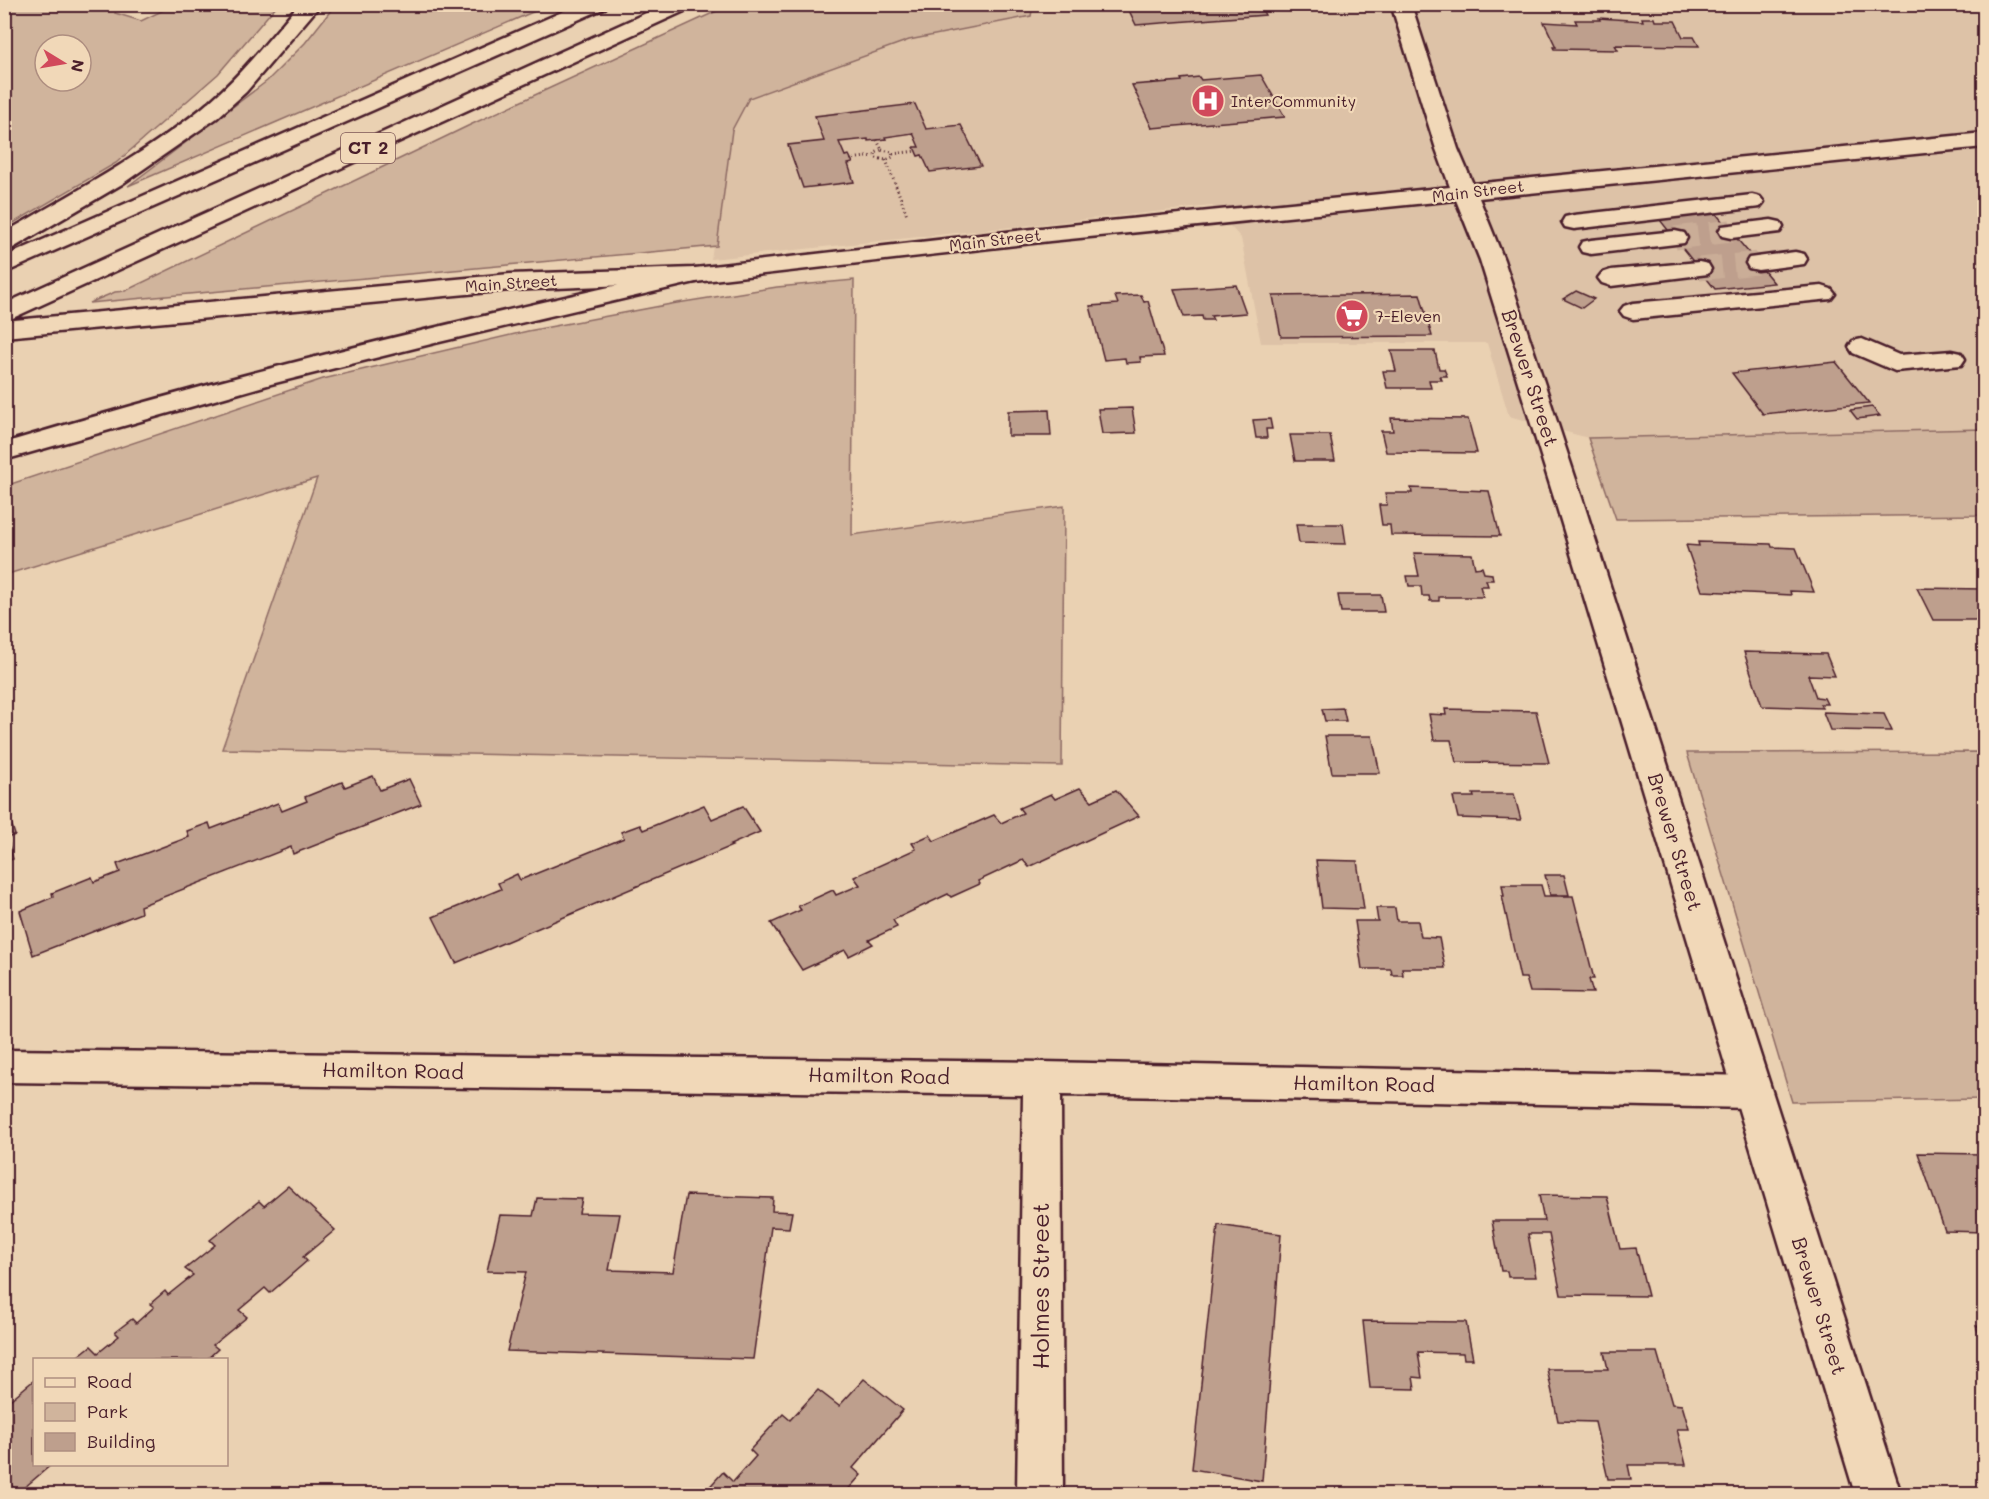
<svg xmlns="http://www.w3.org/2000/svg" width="1989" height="1499" font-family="Mali,sans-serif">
  <rect width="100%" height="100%" fill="#ead1b2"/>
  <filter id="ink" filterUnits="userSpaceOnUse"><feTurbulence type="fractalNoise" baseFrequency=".0167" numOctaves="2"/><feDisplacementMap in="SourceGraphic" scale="12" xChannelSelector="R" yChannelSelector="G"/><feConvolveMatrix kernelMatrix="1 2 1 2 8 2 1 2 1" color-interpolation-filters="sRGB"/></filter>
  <g filter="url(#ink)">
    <!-- built -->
    <polygon fill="#ddc2a7" points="1033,5 1984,5 1984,429 1588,438 1509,416 1487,343 1261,343 1241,238 1212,206 711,259 732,130 748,98 909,40 1031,16"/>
    <!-- green -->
    <g fill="#d0b49c" stroke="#8d6a64" stroke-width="1.5" fill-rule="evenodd">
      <polygon points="336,4 549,5 128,186 267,81 305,43"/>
      <polygon points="732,4 1033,5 1031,16 909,40 749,98 732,130 717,246 89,303 115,292 125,291 470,125"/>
      <path d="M 4,5 L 119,5 L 115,13 L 141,21 L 174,5 L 277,5 L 218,74 L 116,163 L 5,228 ZM 45,45 L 81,45 L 81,81 L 45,81 Z"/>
      <polygon points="854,280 852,535 1064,506 1062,766 222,749 317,478 5,575 5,486 323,379 528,331 671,304 777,287"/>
      <polygon points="1984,429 1984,515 1616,519 1588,438"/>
      <polygon points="1984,752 1984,1099 1792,1102 1687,753"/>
    </g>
    <!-- building -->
    <g fill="#be9f8d" stroke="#4a1f2b" stroke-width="1.5">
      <polygon points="1126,4 1259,4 1265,15 1136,25"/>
      <polygon points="1599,18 1643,21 1642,18 1654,18 1655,21 1675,21 1683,37 1694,37 1699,46 1615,45 1618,50 1554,49 1553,47 1556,47 1544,22 1577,24 1575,20 1600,20"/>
      <polygon points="1261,75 1285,117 1152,128 1132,85 1182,81 1181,79 1199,77 1201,80"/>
      <polygon points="915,104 926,129 961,125 981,166 930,172 922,155 918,156 914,147 919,147 913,133 885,137 886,139 868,141 868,139 839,142 845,156 849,155 853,163 848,164 854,182 803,188 788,145 824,141 815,116"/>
      <polygon points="1713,210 1774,283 1715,289 1656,215"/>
      <polygon points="1236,285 1246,313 1211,316 1213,320 1203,320 1202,316 1184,317 1174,289"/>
      <polygon points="1576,291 1594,299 1582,308 1563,299"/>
      <polygon points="1420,294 1432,336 1281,337 1273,296"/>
      <polygon points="1141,295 1144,302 1148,301 1164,356 1140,357 1141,362 1126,363 1125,358 1104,360 1090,306 1118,304 1115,296"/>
      <polygon points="1391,351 1435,351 1439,369 1444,369 1447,376 1440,376 1442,380 1429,380 1431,388 1387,388 1383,371 1396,371"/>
      <polygon points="1836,362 1869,403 1763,414 1732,373"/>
      <polygon points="1872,407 1880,416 1857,419 1850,410"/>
      <polygon points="1132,408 1136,433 1102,434 1098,409"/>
      <polygon points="1049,410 1051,436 1008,436 1008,411"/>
      <polygon points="1391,418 1468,419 1477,453 1386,452 1381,431 1393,431"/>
      <polygon points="1270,419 1272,429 1266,429 1267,438 1256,438 1253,420"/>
      <polygon points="1290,435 1330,435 1335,461 1295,461"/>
      <polygon points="1411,488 1489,491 1500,536 1391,535 1390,525 1382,525 1379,505 1387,505 1385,493 1412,493"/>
      <polygon points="1296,524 1343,524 1346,544 1299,543"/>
      <polygon points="1698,542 1771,544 1772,547 1796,548 1814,592 1790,591 1791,595 1702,591 1686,545 1699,546"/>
      <polygon points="1414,553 1472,554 1475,568 1482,567 1484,573 1492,574 1493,580 1486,580 1488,586 1480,586 1483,597 1439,597 1439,601 1430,601 1429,596 1422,596 1421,586 1409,586 1407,576 1419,576"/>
      <polygon points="1917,588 1984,589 1984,620 1933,620"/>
      <polygon points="1338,595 1381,595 1384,612 1341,612"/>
      <polygon points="1744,652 1826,654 1835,676 1808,675 1816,697 1824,698 1827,704 1820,704 1822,708 1762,706"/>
      <polygon points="1343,708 1346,721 1325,721 1322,709"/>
      <polygon points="1445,709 1536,711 1549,763 1456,762 1451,740 1434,740 1429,714 1446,715"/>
      <polygon points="1823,712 1884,714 1892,731 1830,730"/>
      <polygon points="1325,736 1372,736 1380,773 1332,773"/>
      <polygon points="373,776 380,790 409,779 421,804 293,854 291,847 140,906 141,913 33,955 20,911 53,897 52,893 92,877 94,882 120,872 117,864 189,837 187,831 209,823 211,829 278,803 282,811 307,801 305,797 342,782 345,787"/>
      <polygon points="1080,788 1092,801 1116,790 1139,816 1029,867 1023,860 978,881 980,884 951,897 948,894 893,920 897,927 869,940 873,944 849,956 845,950 802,970 771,923 801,910 798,906 833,890 836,895 860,885 854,877 916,849 912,843 930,835 934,841 994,815 1001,823 1023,813 1019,808 1051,794 1055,799"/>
      <polygon points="1473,794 1514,794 1521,820 1458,818 1453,797 1474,797"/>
      <polygon points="704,805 712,819 743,806 760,832 730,845 732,846 456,963 433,917 501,889 498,883 517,874 520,880 624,838 621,832 640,825 643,830"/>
      <polygon points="7,810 15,835 7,838 13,859 4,862 4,812"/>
      <polygon points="1316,860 1357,861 1364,909 1322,908"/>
      <polygon points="1545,875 1564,875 1569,895 1550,895"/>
      <polygon points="1502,885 1541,885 1544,896 1573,896 1594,979 1589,979 1593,993 1530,992 1526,978 1520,978 1502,896 1504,896"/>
      <polygon points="1376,908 1395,908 1397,921 1418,921 1421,937 1439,938 1445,968 1402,968 1403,975 1392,975 1391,969 1362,969 1355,921 1378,921"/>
      <polygon points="1918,1153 1984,1154 1984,1232 1945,1231"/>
      <polygon points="288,1186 335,1230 303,1257 307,1261 270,1293 265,1288 239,1310 247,1317 213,1345 218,1349 206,1360 73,1360 91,1346 98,1353 119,1336 115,1332 132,1319 136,1323 154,1307 150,1304 165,1291 168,1295 193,1275 185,1269 215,1245 210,1240 259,1201 264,1206"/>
      <polygon points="686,1195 773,1198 772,1211 792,1212 789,1228 771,1227 753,1359 507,1351 526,1272 487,1271 500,1215 533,1216 537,1198 582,1199 579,1213 620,1214 609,1270 673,1272"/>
      <polygon points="1539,1195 1607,1196 1620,1249 1636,1248 1648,1296 1561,1295 1549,1234 1528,1234 1536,1277 1508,1277 1507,1271 1501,1271 1492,1221 1544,1221"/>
      <polygon points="1218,1225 1281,1234 1262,1481 1192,1469"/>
      <polygon points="1977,1309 1984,1309 1984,1350 1976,1326 1984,1327"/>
      <polygon points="1363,1321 1466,1322 1473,1359 1464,1359 1463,1353 1418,1352 1422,1378 1413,1377 1415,1389 1370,1388"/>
      <polygon points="1604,1352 1657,1352 1672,1404 1682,1405 1689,1429 1677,1429 1686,1465 1628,1465 1631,1479 1608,1479 1595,1422 1558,1421 1547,1369 1608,1369"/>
      <polygon points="864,1379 903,1410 853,1468 861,1475 844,1494 703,1494 723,1472 733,1482 756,1456 750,1450 783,1414 790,1420 818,1390 839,1406"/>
      <polygon points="34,1380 34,1464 52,1464 18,1493 4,1477 4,1416 8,1413 4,1405"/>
    </g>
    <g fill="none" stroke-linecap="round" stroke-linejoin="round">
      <!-- minor-tunnel -->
      <g stroke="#caad97" stroke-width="23" stroke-dasharray="23 12" stroke-linecap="butt">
        <polyline points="1675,238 1731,231"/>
        <polyline points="1699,269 1758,263"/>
      </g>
      <defs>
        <g id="minor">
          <polygon points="1752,195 1760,197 1764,202 1760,207 1574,229 1565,227 1562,222 1565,217 1574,215"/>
          <polygon points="1771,220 1780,222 1783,227 1780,232 1731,238 1722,236 1719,231 1722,226"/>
          <polygon points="1675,231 1684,233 1687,238 1684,243 1591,254 1582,252 1579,247 1582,242 1591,240"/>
          <polygon points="1795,252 1804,254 1807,259 1804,264 1758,270 1749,268 1746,263 1749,258"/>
          <polygon points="1699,262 1708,264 1711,269 1708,274 1611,286 1602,283 1598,278 1602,273 1611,270"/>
          <polygon points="1822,286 1831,289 1835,294 1831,299 1633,319 1624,316 1620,311 1624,306 1633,303"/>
          <polygon points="1862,339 1899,355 1952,351 1961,353 1965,359 1961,365 1895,371 1853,353 1849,347 1853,341"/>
          <polygon points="4,1050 1042,1062 1752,1076 1766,1080 1771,1092 1766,1104 1752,1108 1061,1095 1063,1494 1017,1494 1023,1095 4,1082"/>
        </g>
        <polygon id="major" points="1391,4 1411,4 1458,149 1473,184 1984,133 1984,147 1479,198 1504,260 1583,501 1901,1494 1855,1494 1555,501 1480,260 1456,200 1050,241 695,282 510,290 4,337 4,321 510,274 695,268 1050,227 1450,187 1436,149"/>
        <g id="highway">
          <path d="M 299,4 L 321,4 L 246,92 L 217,118 L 122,184 L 13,248 L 4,250 L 4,233 C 71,194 142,156 202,108 C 239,78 268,40 299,4 Z"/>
          <polygon points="580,4 608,4 605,8 4,273 4,257"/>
          <polygon points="666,4 694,4 691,8 4,322 4,304"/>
          <path d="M 695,268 L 704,270 L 707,275 L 704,280 L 435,343 L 271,384 L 4,460 L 4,443 C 232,374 463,319 695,268 Z"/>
        </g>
      </defs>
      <!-- minor casing -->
      <use href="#minor" stroke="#4a1f2b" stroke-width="5"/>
      <!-- major casing -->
      <use href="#major" stroke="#4a1f2b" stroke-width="5"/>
      <!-- highway casing -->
      <use href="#highway" stroke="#4a1f2b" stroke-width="5"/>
      <!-- path -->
      <g stroke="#4a1f2b" stroke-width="3" stroke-dasharray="1 3" stroke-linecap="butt">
        <polyline points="877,140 882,150"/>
        <polygon points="882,150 892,152 893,157 886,160 876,158 875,153"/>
        <polyline points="893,154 916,151"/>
        <polyline points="850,159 874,156"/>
        <polyline points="886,160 907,215"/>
      </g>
      <!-- minor -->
      <use href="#minor" fill="#f1d8b8" fill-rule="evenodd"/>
      <!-- major -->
      <use href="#major" fill="#f1d8b8" fill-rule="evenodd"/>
      <!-- highway -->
      <use href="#highway" fill="#f1d8b8" fill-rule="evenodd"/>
    </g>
  </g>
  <!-- icons -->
  <defs>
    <symbol id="hospital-disc" viewBox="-11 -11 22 22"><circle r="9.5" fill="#d1495b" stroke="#f1d8b8"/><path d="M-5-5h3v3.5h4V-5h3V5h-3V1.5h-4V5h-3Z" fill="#fff"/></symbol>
    <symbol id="supermarket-disc" viewBox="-11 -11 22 22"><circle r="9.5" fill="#d1495b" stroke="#f1d8b8"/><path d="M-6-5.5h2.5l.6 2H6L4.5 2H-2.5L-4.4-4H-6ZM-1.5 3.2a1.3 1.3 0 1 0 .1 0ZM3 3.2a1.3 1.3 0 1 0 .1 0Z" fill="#fff"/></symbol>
  </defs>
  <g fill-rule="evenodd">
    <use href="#hospital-disc" x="1189" y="82" width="38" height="38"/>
    <use href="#supermarket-disc" x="1333" y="297" width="38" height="38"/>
  </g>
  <g text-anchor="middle" stroke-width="4.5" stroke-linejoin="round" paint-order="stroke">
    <!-- far-poi labels -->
    <g font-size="16" fill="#4a1f2b" stroke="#f1d8b8" text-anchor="start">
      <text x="1231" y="107">InterCommunity</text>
      <text x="1375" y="322">7-Eleven</text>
    </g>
    <!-- far-street labels -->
    <g font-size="16" fill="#4a1f2b" stroke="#f1d8b8">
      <text transform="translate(1478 191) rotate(-7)" y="6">Main Street</text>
      <text transform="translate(995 240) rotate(-7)" y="6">Main Street</text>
      <text transform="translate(511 283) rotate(-4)" y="6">Main Street</text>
    </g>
    <!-- shield labels -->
    <rect fill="#f1d8b8" stroke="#7c5655" stroke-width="1.5" x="341" y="133" width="54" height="30" rx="4.5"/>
    <g font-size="18" font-weight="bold" fill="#4a1f2b">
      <text x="368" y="154">CT 2</text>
    </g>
    <!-- street labels -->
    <g font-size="20" fill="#4a1f2b" stroke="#f1d8b8">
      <text transform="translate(1530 378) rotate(72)" y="7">Brewer Street</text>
      <text transform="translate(1675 842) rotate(73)" y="7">Brewer Street</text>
      <text transform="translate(393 1071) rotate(1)" y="7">Hamilton Road</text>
      <text transform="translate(879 1076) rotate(1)" y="7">Hamilton Road</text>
      <text transform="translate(1364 1084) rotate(1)" y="7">Hamilton Road</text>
      <text transform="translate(1819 1306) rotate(73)" y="7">Brewer Street</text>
    </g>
    <!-- near-street labels -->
    <g font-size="24" fill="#4a1f2b" stroke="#f1d8b8">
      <text transform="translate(1041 1286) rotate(-90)" y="8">Holmes Street</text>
    </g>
  </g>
  <!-- margin -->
  <rect width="1989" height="1499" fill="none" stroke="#f1d8b8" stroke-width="24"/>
  <rect x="12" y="12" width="1965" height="1475" fill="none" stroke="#4a1f2b" stroke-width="2" filter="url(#ink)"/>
  <!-- legend -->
  <rect x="33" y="1358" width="195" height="108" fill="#f1d8b8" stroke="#ae8e80" stroke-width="1.5"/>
  <rect x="45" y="1378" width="30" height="9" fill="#f1d8b8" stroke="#ae8e80" stroke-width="1.5"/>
  <text x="87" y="1388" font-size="18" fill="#4a1f2b">Road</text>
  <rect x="45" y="1403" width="30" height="18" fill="#d0b49c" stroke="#ae8e80" stroke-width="1.5"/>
  <text x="87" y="1418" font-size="18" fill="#4a1f2b">Park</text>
  <rect x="45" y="1433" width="30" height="18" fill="#be9f8d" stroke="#ae8e80" stroke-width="1.5"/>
  <text x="87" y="1448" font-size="18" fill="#4a1f2b">Building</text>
  <!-- north arrow -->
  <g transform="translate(63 63) rotate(101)"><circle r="28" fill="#f1d8b8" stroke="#ae8e80" stroke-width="1.5"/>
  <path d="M0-4.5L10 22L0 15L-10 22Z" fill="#d1495b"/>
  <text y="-9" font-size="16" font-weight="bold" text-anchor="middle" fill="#4a1f2b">N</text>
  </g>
</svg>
